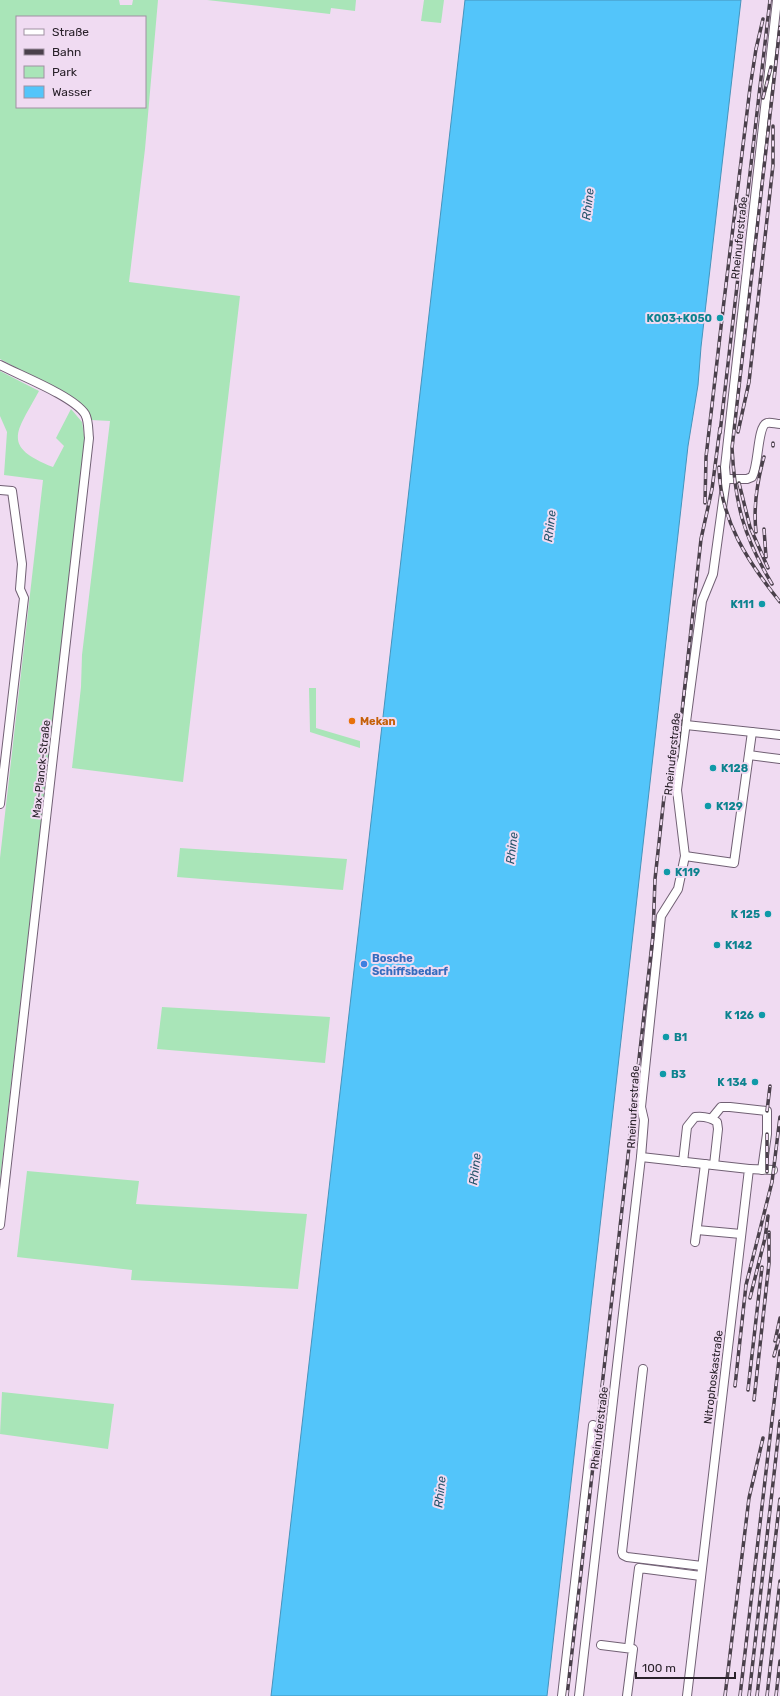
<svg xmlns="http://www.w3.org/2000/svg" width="780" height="1696" font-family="Rubik,sans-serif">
  <rect width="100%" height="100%" fill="#f0dbf2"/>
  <!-- green -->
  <g fill="#a9e5b8" fill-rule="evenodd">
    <path d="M 0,0 L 119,0 L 120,5 L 132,5 L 133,0 L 158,0 L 145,149 L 129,282 L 240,296 L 183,782 L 72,768 L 81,687 L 82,655 L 110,421 L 91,420 L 77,400 L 0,359 ZM 17,17 L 145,17 L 145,107 L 120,107 L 119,111 L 120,107 L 17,107 Z"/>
    <polygon points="207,0 356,0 355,11 331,8 330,14"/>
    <polygon points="424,0 444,0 441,23 421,21"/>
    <path d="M 0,371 L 39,391 C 17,432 0,446 53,467 L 64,446 L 56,438 L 71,409 L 82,422 L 85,441 L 0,1180 L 0,858 L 43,480 L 4,475 L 7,432 L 0,416 Z"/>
    <polygon points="309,688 316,688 316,728 360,741 360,748 310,732"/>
    <polygon points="180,848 347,859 343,890 177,877"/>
    <polygon points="162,1007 330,1017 325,1063 157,1049"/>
    <polygon points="27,1171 139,1181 136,1204 307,1214 298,1289 131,1280 132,1270 17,1257"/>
    <polygon points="2,1392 114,1404 108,1449 0,1434"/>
  </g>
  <!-- water -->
  <polygon fill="#53c5fa" stroke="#4694bc" points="465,0 741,0 701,347 698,385 688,446 547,1696 271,1696"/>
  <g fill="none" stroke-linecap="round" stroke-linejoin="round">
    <defs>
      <g id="minor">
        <path d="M 0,365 C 21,376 73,396 85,414 C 89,421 88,431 89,438 L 0,1225"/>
        <path d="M 726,479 L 747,479 L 752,477 C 759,466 757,426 767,423 C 771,422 776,424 780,424"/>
        <polyline points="0,490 12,491 22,564 20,589 24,598 0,804"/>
        <polyline points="686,725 780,735"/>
        <polyline points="749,755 780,759"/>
        <polyline points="685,856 734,863 752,732"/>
        <polyline points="712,1118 721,1107 730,1107 767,1111 767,1134 762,1170"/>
        <polyline points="641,1157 749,1169 687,1696"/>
        <path d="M 683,1162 L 687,1127 L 695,1117 C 704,1116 710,1117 717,1122 L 718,1129 L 714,1165"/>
        <polyline points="749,1169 773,1170"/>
        <polyline points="697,1230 741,1234"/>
        <polyline points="695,1242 705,1164"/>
        <polyline points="643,1369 622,1552 623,1555 627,1557 702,1566"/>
        <polyline points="601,1645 633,1649 627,1696"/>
        <polyline points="629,1648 639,1568 701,1576"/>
        <polyline points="562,1696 593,1425"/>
        <polyline points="579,1696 641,1157 644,1120 641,1107 661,916 678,889 685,856 677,790 702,601 713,574 726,479 725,467 777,0"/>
      </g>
    </defs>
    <!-- minor casing -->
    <use href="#minor" stroke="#716074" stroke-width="10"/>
    <!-- minor -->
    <use href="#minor" stroke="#fff" stroke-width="8"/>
    <defs>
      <g id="rail">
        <polyline points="763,98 771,67"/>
        <polyline points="738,432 749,382 773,165 773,126"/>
        <polyline points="720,433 770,0"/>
        <polyline points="773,446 773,443"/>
        <path d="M 719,467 C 720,520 748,562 780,602"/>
        <polyline points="739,483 750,527 768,568"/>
        <polyline points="705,503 706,457 724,301 750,88 756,49 763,19"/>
        <polyline points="764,529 766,557"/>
        <path d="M 756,532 C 753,505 757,482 764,457"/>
        <path d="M 772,584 C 743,536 735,503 732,448 L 780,27"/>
        <polyline points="767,1111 770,1086"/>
        <polyline points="767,1134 767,1172"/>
        <polyline points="750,1298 765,1238 768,1216"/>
        <polyline points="775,1341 780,1318"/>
        <polyline points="774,1356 780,1335"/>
        <polyline points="735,1386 746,1285 772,1182 780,1117"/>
        <polyline points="748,1390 762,1267"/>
        <polyline points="754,1400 769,1263 769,1232"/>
        <polyline points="567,1696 653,935 655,879 664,797 677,757 701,539 712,489 720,428"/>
        <polyline points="725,1696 749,1498 763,1438"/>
        <polyline points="740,1696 780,1351"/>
        <polyline points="749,1696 780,1421"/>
        <polyline points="757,1696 780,1499"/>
        <polyline points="767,1696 780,1581"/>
        <polyline points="776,1696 780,1661"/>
      </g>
    </defs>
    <!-- rail casing -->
    <use href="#rail" stroke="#4a404b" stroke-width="3.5"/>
    <!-- rail -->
    <use href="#rail" stroke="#f0dbf2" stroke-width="2" stroke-dasharray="6" stroke-linecap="butt"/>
  </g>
  <!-- markers -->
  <g fill="#0f9aa8" stroke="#f0dbf2" stroke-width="1.5">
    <circle cx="720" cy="318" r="4"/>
    <circle cx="762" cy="604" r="4"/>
    <circle cx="713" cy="768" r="4"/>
    <circle cx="708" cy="806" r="4"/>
    <circle cx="667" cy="872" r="4"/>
    <circle cx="768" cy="914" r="4"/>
    <circle cx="717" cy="945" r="4"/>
    <circle cx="762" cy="1015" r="4"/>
    <circle cx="666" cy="1037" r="4"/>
    <circle cx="663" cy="1074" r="4"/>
    <circle cx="755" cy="1082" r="4"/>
  </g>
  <circle fill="#e8710a" stroke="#f0dbf2" stroke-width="1.5" cx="352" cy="721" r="4"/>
  <circle fill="#3f7fe0" stroke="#f0dbf2" stroke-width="1.5" cx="364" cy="964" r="4"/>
  <g text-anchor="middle" stroke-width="4" stroke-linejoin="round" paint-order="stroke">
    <!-- street labels -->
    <g font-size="11" fill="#29212a" stroke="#f0dbf2">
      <text transform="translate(739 238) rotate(-84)" y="4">Rheinuferstraße</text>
      <text transform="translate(672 754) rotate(-84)" y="4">Rheinuferstraße</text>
      <text transform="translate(41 769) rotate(-84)" y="4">Max-Planck-Straße</text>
      <text transform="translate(633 1107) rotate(-87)" y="4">Rheinuferstraße</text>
      <text transform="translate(713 1377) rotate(-83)" y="4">Nitrophoskastraße</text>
      <text transform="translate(599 1428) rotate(-83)" y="4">Rheinuferstraße</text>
    </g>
    <!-- culture labels -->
    <g font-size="11" font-weight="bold" fill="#0d838f" stroke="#f0dbf2" text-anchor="start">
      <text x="712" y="322" text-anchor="end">K003+K050</text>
      <text x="754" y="608" text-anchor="end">K111</text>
      <text x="721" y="772">K128</text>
      <text x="716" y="810">K129</text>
      <text x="675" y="876">K119</text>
      <text x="760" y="918" text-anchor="end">K 125</text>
      <text x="725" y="949">K142</text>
      <text x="754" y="1019" text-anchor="end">K 126</text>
      <text x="674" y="1041">B1</text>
      <text x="671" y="1078">B3</text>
      <text x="747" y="1086" text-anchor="end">K 134</text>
    </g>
    <!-- food labels -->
    <g font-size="11" font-weight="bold" fill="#c56008" stroke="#f0dbf2" text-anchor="start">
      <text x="360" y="725">Mekan</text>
    </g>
    <!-- shop labels -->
    <g font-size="11" font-weight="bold" fill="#366cbe" stroke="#f0dbf2" text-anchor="start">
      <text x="372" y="962">Bosche<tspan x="372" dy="13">Schiffsbedarf</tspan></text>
    </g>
    <!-- water labels -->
    <g font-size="12" font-style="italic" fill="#235268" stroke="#f0dbf2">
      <text transform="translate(588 204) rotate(-83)" y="4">Rhine</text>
      <text transform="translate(550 526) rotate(-83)" y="4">Rhine</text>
      <text transform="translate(512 848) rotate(-83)" y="4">Rhine</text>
      <text transform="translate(475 1169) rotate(-83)" y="4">Rhine</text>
      <text transform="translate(440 1492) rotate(-84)" y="4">Rhine</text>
    </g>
  </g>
  <!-- legend -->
  <rect x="16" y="16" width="130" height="92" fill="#f0dbf2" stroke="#a091a2"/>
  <rect x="24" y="29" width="20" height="6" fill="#ffffff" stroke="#a091a2"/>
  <text x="52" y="36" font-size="12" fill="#29212a">Straße</text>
  <rect x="24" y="49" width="20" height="6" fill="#4a404b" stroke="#a091a2"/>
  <text x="52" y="56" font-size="12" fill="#29212a">Bahn</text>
  <rect x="24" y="66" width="20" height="12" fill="#a9e5b8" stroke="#a091a2"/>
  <text x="52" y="76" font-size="12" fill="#29212a">Park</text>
  <rect x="24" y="86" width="20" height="12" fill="#53c5fa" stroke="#a091a2"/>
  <text x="52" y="96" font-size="12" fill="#29212a">Wasser</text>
  <!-- scale -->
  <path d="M636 1672v6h99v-6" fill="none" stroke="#29212a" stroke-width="2"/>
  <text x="642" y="1672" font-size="12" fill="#29212a" stroke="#f0dbf2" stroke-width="3" paint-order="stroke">100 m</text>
</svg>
